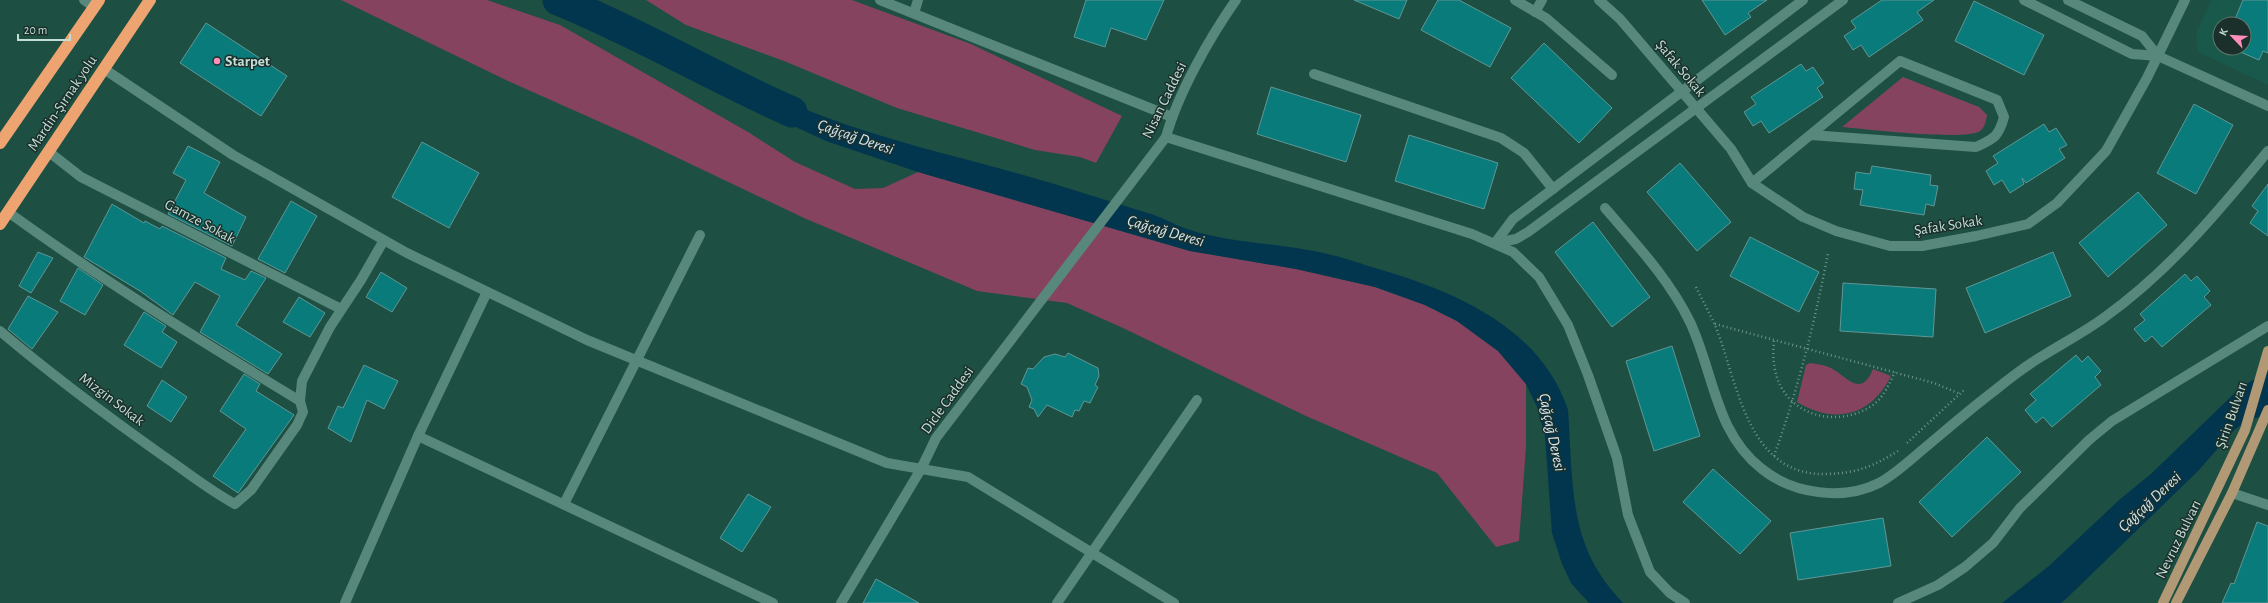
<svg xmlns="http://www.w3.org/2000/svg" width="2268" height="603" font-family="'Alegreya Sans',sans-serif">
  <rect width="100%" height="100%" fill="#1d4f43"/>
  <!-- built -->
  <path fill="#19594b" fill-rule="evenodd" d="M 2211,0 L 2268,0 L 2268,85 L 2198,52 L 2196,34 ZM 2220,24 L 2244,24 L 2244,48 L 2220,48 Z"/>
  <!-- green -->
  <g fill="#86435f">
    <polygon points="341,0 487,0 560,25 748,132 795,162 855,189 883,188 918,172 1190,251 1296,269 1375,287 1425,305 1457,321 1498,351 1526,384 1526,447 1519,541 1496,547 1437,473 1306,416 1123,328 1067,303 977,291 804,218 636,138 508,81"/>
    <polygon points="646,0 852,0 971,44 1122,116 1096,163 1080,157 1035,150 897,108 784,61 686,25"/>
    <path d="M 1903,77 L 1979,107 L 1987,115 C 1986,121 1985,127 1980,131 C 1966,141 1864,129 1842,127 Z"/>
    <path d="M 1810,363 C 1817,364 1825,365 1831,368 C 1846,376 1861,399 1873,369 L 1891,376 C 1871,416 1835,425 1797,402 L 1806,365 Z"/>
  </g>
  <!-- water -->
  <g fill="#01364e">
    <path d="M 762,90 C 782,98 800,108 820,115 C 895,144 975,160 1051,183 C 1085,194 1120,204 1154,215 C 1165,219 1175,225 1187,229 C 1229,243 1275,243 1319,252 C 1338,256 1356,262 1375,268 C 1452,290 1541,327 1568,410 C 1572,462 1569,520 1595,566 C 1602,579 1613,592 1623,603 L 1589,603 L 1571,583 L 1562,564 L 1552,533 L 1545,436 L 1537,407 L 1526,384 L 1498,351 L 1457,321 L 1425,305 L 1375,287 L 1296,269 L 1190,251 L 918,172 L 826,141 L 755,108 L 753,95 Z"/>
    <polygon points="2268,372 2268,414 2247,421 2234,430 2199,470 2067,598 2061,603 2002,603 2049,566 2118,501 2152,473 2242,386"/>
  </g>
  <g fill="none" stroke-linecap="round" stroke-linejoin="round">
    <!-- river -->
    <path stroke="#01364e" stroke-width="31" d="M 558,0 C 639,33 713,77 792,112"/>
  </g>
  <!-- building -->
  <g fill="#0a7b7b" stroke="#609696">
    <polygon points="1086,0 1164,0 1146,40 1111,28 1105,47 1074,37"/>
    <polygon points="1354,0 1407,0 1399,19"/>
    <polygon points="1438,0 1459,0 1511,28 1490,67 1421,30"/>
    <polygon points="1702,0 1767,0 1748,13 1751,17 1725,35"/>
    <polygon points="1882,0 1934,0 1917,12 1923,20 1869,57 1861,45 1853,50 1844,36 1856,28 1851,21"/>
    <polygon points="2243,0 2268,0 2268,53 2263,51 2259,60 2231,48 2244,48 2244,24 2233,24"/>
    <polygon points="1974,1 2044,35 2024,75 1955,41"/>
    <polygon points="206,23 287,76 261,116 180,63"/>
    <polygon points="1544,43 1612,108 1579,143 1511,78"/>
    <polygon points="1801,64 1806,71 1813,67 1824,83 1817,88 1823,97 1769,133 1761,121 1753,126 1744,112 1756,104 1751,97"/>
    <polygon points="1271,87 1361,115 1346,162 1257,134"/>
    <polygon points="2194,104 2233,125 2196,194 2157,173"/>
    <polygon points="2044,124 2049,132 2056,128 2067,145 2059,149 2065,158 2026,183 2022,178 2024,184 2010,193 2002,180 1994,185 1986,171 1998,163 1993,156"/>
    <polygon points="1409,135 1498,163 1484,209 1395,181"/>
    <polygon points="422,142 479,173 449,228 392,197"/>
    <polygon points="188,146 220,162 204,193 246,217 232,246 168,214 186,180 173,173"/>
    <polygon points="1680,163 1731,222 1697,251 1647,192"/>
    <polygon points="1872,166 1931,175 1930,185 1938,186 1934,206 1926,204 1924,215 1860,205 1863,190 1854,189 1856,172 1870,174"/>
    <polygon points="2268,184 2268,236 2250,223 2258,211 2252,206"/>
    <polygon points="2138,192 2167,225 2108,277 2079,243"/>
    <polygon points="291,201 317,216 285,273 258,259"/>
    <polygon points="112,204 144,223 145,221 160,229 162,226 226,258 221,269 245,280 251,271 266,278 236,325 282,354 268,374 200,332 220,296 195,282 173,315 140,291 84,257"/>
    <polygon points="1593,222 1650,297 1612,327 1555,252"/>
    <polygon points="1750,237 1819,272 1799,312 1730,276"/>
    <polygon points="38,252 53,258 31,293 19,286"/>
    <polygon points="2053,252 2071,296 1985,333 1966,288"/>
    <polygon points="78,268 103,285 85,315 60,301"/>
    <polygon points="381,272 407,288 392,312 366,297"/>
    <polygon points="2185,274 2191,281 2197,276 2210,291 2204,297 2211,305 2162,347 2152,336 2145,342 2134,329 2145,320 2140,314"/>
    <polygon points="1843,283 1936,289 1933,337 1840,331"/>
    <polygon points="28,296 58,312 32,349 8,329"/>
    <polygon points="299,297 325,313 310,337 283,322"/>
    <polygon points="144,312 166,326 162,332 177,342 161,368 124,345"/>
    <polygon points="1672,346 1700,436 1654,451 1626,361"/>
    <polygon points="1068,353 1098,368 1099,376 1095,385 1098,387 1090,403 1084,401 1079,411 1075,410 1072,417 1047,405 1038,417 1034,409 1029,407 1032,400 1027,387 1021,384 1028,368 1033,369 1044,357 1055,354 1065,357"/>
    <polygon points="2076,355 2082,362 2088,356 2101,371 2095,377 2101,385 2052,427 2043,417 2036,423 2025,410 2036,400 2030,394"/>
    <polygon points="364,365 398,381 384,409 367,400 351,442 328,428 338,406 343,408"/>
    <polygon points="244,374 260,384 256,391 294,415 238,493 213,476 246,429 220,411"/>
    <polygon points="162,380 187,397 171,422 147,406"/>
    <polygon points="1987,437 2021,472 1952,537 1919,502"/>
    <polygon points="1713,469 1771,521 1740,554 1683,502"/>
    <polygon points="748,494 771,507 742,552 720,538"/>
    <polygon points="1883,518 1891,566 1798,580 1790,533"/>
    <polygon points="2257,522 2268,526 2268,603 2222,603 2231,583 2234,584"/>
    <polygon points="876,579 919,603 863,603"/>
  </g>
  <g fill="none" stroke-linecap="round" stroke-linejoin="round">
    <!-- path -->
    <g stroke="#6f958b" stroke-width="2.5" stroke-dasharray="1 3" stroke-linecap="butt">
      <path d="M 1696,287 C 1702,300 1709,312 1715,325 C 1738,381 1746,477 1827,474 C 1857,473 1872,467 1898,451"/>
      <polyline points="1715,324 1934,383 1960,394"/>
      <path d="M 1774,341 C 1772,358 1774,379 1785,393 C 1805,421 1846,424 1873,405 C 1884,397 1889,384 1895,372"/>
      <polyline points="1907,443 1964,390"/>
      <path d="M 1774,456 C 1798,389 1815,322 1828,253"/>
    </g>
    <!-- minor -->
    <g stroke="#57887b" stroke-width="10">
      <polyline points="84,0 94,7"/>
      <polyline points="880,0 1172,117"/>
      <polyline points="1515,0 1546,18 1612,75"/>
      <polyline points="1599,0 1620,19 1731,149 1752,183 1803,217 1836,231 1890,246 1922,246 1976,236 2028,224 2057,203 2106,151 2147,78 2185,0"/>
      <polyline points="2024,0 2132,54 2158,56 2268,106"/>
      <polyline points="2068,0 2142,36 2158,56"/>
      <polyline points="1535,12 1542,0"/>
      <polyline points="914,13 918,0"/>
      <polyline points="104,69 233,155 407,253 587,340 887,463 968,477 1174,603"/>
      <polyline points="1314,74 1501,138 1524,153 1553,189"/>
      <polyline points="1166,137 1472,234 1513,252 1539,277 1568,325 1588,375 1617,458 1628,515 1650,572 1670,593 1685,603"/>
      <polyline points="49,152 81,177 341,309"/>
      <path d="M 1752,183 L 1900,61 L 1997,100 L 2004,117 C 1999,136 1994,139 1976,147 L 1811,135"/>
      <path d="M 1605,208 C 1636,244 1669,279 1690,322 C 1714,373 1715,433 1762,469 C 1793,494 1843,501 1879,483 C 1894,475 1908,462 1921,451 C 1945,431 1969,410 1994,391 C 2010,378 2027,365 2044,355 C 2065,342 2086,331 2105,317 C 2169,271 2218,212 2268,151"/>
      <path d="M 8,212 C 102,280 201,341 300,401"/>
      <polyline points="1495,243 1516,239 1528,232 1843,0"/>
      <polyline points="1495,243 1513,219 1803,0"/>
      <path d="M 0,331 C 52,375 107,416 162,455 C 187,472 209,490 235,504 L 251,490 L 297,425 L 303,412 L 300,401 L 302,381 L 330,327 L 361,280 L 384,240"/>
      <polyline points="418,436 773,603"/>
      <polyline points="2232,493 2268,505"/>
      <polyline points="564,504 700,235"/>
      <polyline points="345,603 418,436 487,292"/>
      <path d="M 841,603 L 921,469 L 936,438 L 1166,137 C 1178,93 1210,37 1236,0"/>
      <polyline points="1057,603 1197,400"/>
      <polyline points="1898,603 1938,585 1965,567 1993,543 2020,508 2089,440 2112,421 2268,326"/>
    </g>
    <!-- major -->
    <g stroke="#b19975" stroke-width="10">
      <polyline points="2163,603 2245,430 2268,351"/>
      <polyline points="2176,603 2232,493 2268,410"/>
    </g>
    <!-- highway -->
    <g stroke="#eda471" stroke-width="12">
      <polyline points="0,143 99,0"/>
      <polyline points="0,224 150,0"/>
    </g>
  </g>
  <!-- markers -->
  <circle fill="#fe8ebb" stroke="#1b302b" stroke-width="1.5" cx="217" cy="61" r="4"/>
  <g text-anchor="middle" stroke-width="3" stroke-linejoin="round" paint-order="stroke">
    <!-- poi labels -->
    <g font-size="15" font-weight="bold" fill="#c4ded6" stroke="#1b302b" text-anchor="start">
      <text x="225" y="66">Starpet</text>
    </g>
    <!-- street labels -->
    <g font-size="15" fill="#c4ded6" stroke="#1b302b">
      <text transform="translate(1681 68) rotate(50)" y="5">Şafak Sokak</text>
      <text transform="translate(1164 100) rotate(-64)" y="5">Nisan Caddesi</text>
      <text transform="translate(62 103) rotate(-56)" y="5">Mardin-Şırnak yolu</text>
      <text transform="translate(200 221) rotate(28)" y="5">Gamze Sokak</text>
      <text transform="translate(1948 225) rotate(-9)" y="5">Şafak Sokak</text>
      <text transform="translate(112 399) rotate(37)" y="5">Mizgin Sokak</text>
      <text transform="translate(947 400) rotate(-54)" y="5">Dicle Caddesi</text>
      <text transform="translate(2231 415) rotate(-71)" y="5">Şirin Bulvarı</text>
      <text transform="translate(2178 539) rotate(-64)" y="5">Nevruz Bulvarı</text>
    </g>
    <!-- water labels -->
    <g font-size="16" font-style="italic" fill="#d3e7f4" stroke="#1b302b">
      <text transform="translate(856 136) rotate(19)" y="6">Çağçağ Deresi</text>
      <text transform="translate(1166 230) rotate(16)" y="6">Çağçağ Deresi</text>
      <text transform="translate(1553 432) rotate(78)" y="6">Çağçağ Deresi</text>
      <text transform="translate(2149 501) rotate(-43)" y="6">Çağçağ Deresi</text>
    </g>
  </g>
  <!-- north arrow -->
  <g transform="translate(2232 36) rotate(295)"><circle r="19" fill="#1b302b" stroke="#5f766f"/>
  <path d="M0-3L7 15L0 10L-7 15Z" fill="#fe8ebb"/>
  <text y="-6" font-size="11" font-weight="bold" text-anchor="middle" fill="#c4ded6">K</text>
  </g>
  <!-- scale -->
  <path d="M18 34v6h52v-6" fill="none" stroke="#c4ded6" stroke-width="2"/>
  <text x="24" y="34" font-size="12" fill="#c4ded6" stroke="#1b302b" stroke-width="3" paint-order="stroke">20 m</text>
</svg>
